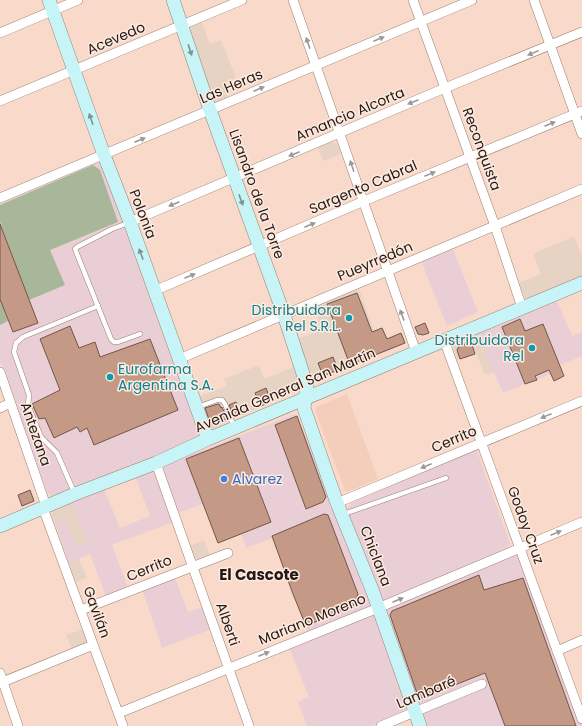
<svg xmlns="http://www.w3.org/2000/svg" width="582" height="726" font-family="Poppins,sans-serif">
  <rect width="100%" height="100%" fill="#f9daca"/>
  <!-- commercial -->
  <g fill="#e7d3c4">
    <polygon points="201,21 210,44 221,40 236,78 222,83 228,97 215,103 213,102 189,29 190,26"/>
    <polygon points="330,141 337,144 341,154 323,161 317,146"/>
    <polygon points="574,236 582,256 582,277 530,298 525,298 519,283 541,274 533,254"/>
    <polygon points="359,289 374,331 382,328 388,342 401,333 405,343 317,380 312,380 297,339 322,330 314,307"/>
    <polygon points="478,334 495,372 485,375 476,353 457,360 453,349 454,344 457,342"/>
    <polygon points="259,365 264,379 294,367 300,383 297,391 210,430 195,398 227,386 224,379"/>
    <polygon points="72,502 88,542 77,547 66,518 55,523 52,515 54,510"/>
    <polygon points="204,540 210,555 199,559 195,558 189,546"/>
    <polygon points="79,559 87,578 76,582 69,563"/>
    <polygon points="85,629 88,641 86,643 72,650 66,635"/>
  </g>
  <!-- industrial -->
  <g fill="#e9cfd5">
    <polygon points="97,160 103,162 202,438 52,497 47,492 0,361 0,201"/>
    <polygon points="453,249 478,312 447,326 421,261"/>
    <polygon points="557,301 572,336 582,332 582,356 560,365 564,376 554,381 551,374 503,393 478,334"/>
    <polygon points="295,414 298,417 370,596 371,604 370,608 308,634 273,538 246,548 241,534 218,543 203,504 178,513 163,472 163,468 167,464"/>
    <polygon points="473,450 477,451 510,544 507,549 384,600 381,600 347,513 348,507 352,503"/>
    <polygon points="150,471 155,473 173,522 112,545 128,588 106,597 90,554 69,563 55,523 66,518 77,546 88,543 72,502 104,489 120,528 150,516 135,476"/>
    <polygon points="513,555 518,555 521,557 582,726 422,726 385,611 388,608"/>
    <polygon points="174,576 188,612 204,607 212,629 162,648 142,589"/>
    <polygon points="373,615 375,617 407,707 405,711 402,714 372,726 307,726 298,702 309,697 290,649"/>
  </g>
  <!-- built -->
  <polygon fill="#f4ceba" points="347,394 378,479 347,492 345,491 315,410 316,407"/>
  <!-- green -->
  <g fill="#a8b69a">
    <polygon points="93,165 100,170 118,222 50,250 65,285 29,300 0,222 0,205"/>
    <polygon points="0,299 8,321 0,325"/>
  </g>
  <!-- building -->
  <g fill="#c49986" stroke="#71564a">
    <polygon points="0,224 38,323 13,332 0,299"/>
    <polygon points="357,293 372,332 382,328 387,339 401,333 405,343 350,365 327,304"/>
    <polygon points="520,319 525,331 543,324 564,376 554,381 549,370 535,376 537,380 525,384 502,327"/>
    <polygon points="425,323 429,333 423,335 418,334 415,327"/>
    <polygon points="70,326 79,348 95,342 100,357 150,339 178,410 94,445 87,428 80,432 77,427 54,438 45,418 39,419 32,404 60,390 40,339"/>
    <polygon points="471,342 475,354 460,359 457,350 459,346"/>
    <polygon points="333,357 338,370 323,376 318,363"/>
    <polygon points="266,388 271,401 261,406 255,393"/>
    <polygon points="236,402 240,413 234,416 229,405"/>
    <polygon points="218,404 219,404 221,408 222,407 227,419 211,425 205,408"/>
    <polygon points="297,416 326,497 323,502 306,509 275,425"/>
    <polygon points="239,438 271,522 218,543 186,459"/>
    <polygon points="30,490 34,501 22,506 18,495"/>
    <polygon points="324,514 328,515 358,594 354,605 306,626 293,594 272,536"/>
    <polygon points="479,575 484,590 523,578 576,726 505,726 485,673 422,698 418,696 390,615 392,611"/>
  </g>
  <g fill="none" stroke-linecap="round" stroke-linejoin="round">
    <defs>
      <g id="lane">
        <polyline points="128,223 112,229 77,247 75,249 111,339 114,342 118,342 140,334"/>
        <polyline points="198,407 217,400 222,400 225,404 234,427"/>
        <polyline points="74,492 57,453 41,437 28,405 29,395 14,352 16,343 23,337 98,306"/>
        <polyline points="344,514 446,478"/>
      </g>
      <g id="street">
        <polyline points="293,0 416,352"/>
        <polyline points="413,0 495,226 522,308"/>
        <polyline points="534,0 582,134"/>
        <polyline points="0,33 78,0"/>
        <polyline points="0,101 242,0"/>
        <polyline points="0,198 472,0"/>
        <polyline points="130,222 445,88 582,32"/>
        <polyline points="154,291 364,201 582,111"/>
        <polyline points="444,340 582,719"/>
        <polyline points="179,359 582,189"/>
        <polyline points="0,372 46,506"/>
        <polyline points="0,408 10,403"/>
        <polyline points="156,463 249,726"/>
        <polyline points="337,503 582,401"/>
        <polyline points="43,508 123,726"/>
        <polyline points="81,610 228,553"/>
        <polyline points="557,651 582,640"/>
        <polyline points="0,673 18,726"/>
        <polyline points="0,683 93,645"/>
        <polyline points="119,713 378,608 582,522"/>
        <polyline points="381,726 482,684"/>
      </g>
      <g id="secondary">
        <polyline points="49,0 104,155 130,222 208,439"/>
        <polyline points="173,0 210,110 284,315 307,386 304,408 337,503 373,592 420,726"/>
        <polyline points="0,526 75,494 156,463 208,439 582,283"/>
      </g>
    </defs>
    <!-- lane casing -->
    <use href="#lane" stroke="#9b7f70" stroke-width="5.5"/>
    <!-- street casing -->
    <use href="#street" stroke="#9b7f70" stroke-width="10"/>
    <!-- secondary casing -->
    <use href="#secondary" stroke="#9b7f70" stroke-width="14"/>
    <!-- lane -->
    <use href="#lane" stroke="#fff" stroke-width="4.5"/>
    <!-- street -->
    <use href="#street" stroke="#fff" stroke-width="9"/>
    <!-- secondary -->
    <use href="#secondary" stroke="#c7f5f7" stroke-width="13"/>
  </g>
  <!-- one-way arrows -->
  <defs><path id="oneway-solid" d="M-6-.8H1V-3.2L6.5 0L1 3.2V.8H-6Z"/></defs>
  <g fill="#9c9895">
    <use href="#oneway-solid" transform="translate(379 39) rotate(-23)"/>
    <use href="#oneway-solid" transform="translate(308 43) rotate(-109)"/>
    <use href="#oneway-solid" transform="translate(533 53) rotate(158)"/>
    <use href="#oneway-solid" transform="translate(259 89) rotate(-23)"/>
    <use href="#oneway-solid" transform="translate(413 102) rotate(157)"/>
    <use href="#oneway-solid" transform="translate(550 124) rotate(-23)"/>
    <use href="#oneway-solid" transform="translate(140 140) rotate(-23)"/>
    <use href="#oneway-solid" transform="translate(294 154) rotate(157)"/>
    <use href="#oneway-solid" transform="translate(352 166) rotate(-109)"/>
    <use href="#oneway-solid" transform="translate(430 174) rotate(-22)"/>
    <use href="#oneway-solid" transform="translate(174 204) rotate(157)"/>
    <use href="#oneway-solid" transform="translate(310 225) rotate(-23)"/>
    <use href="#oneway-solid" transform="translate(190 276) rotate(-23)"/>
    <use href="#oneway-solid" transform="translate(402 315) rotate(-110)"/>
    <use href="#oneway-solid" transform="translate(546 416) rotate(158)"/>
    <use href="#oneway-solid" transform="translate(426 466) rotate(157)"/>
    <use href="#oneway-solid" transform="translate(556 533) rotate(-22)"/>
    <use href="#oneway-solid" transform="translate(398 600) rotate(-23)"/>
    <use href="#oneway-solid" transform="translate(264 654) rotate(-22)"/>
  </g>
  <g fill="#7e9291">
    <use href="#oneway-solid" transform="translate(190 50) rotate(72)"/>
    <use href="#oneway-solid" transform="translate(91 119) rotate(-109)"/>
    <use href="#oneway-solid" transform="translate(241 200) rotate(70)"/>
    <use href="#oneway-solid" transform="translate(141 254) rotate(-110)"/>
  </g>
  <!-- markers -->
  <g fill="#0f9aa8" stroke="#fdeae0" stroke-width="1.5">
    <circle cx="349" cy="318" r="4"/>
    <circle cx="532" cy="348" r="4"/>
    <circle cx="110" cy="377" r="4"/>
  </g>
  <circle fill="#3f7fe0" stroke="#fdeae0" stroke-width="1.5" cx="224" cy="479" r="4"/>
  <g text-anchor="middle" stroke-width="3" stroke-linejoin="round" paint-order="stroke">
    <!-- street labels -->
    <g font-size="14" fill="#241914" stroke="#fdeae0">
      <text transform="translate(116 38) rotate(-23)" y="5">Acevedo</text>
      <text transform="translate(231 86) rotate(-23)" y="5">Las Heras</text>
      <text transform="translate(350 114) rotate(-23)" y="5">Amancio Alcorta</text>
      <text transform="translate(482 149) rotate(70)" y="5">Reconquista</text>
      <text transform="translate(363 187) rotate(-23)" y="5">Sargento Cabral</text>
      <text transform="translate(257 194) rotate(70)" y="5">Lisandro de la Torre</text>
      <text transform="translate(143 214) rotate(69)" y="5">Polonia</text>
      <text transform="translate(375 261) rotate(-23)" y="5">Pueyrredón</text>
      <text transform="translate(285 390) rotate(-23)" y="5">Avenida General San Martín</text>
      <text transform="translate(36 434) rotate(71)" y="5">Antezana</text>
      <text transform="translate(454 439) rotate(-23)" y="5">Cerrito</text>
      <text transform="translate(526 525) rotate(70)" y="5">Godoy Cruz</text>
      <text transform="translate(376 556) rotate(69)" y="5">Chiclana</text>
      <text transform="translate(149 568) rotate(-22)" y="5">Cerrito</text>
      <text transform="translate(97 612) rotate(70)" y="5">Gavilán</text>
      <text transform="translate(312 619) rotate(-22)" y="5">Mariano Moreno</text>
      <text transform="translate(228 624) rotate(71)" y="5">Alberti</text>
      <text transform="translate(426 692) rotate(-23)" y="5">Lambaré</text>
    </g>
    <!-- culture labels -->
    <g font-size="14" fill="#0d838f" stroke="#fdeae0" text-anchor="end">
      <text x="341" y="315">Distribuidora<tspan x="341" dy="16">Rel S.R.L.</tspan></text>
      <text x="524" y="345">Distribuidora<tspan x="524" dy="16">Rel</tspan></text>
      <text x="118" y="374" text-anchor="start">Eurofarma<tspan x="118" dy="16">Argentina S.A.</tspan></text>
    </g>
    <!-- shop labels -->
    <g font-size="14" fill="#366cbe" stroke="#fdeae0" text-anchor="start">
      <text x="232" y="484">Alvarez</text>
    </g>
    <!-- neighbourhood labels -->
    <g font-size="15" font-weight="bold" fill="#241914" stroke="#fdeae0">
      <text x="259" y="580">El Cascote</text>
    </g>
  </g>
</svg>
